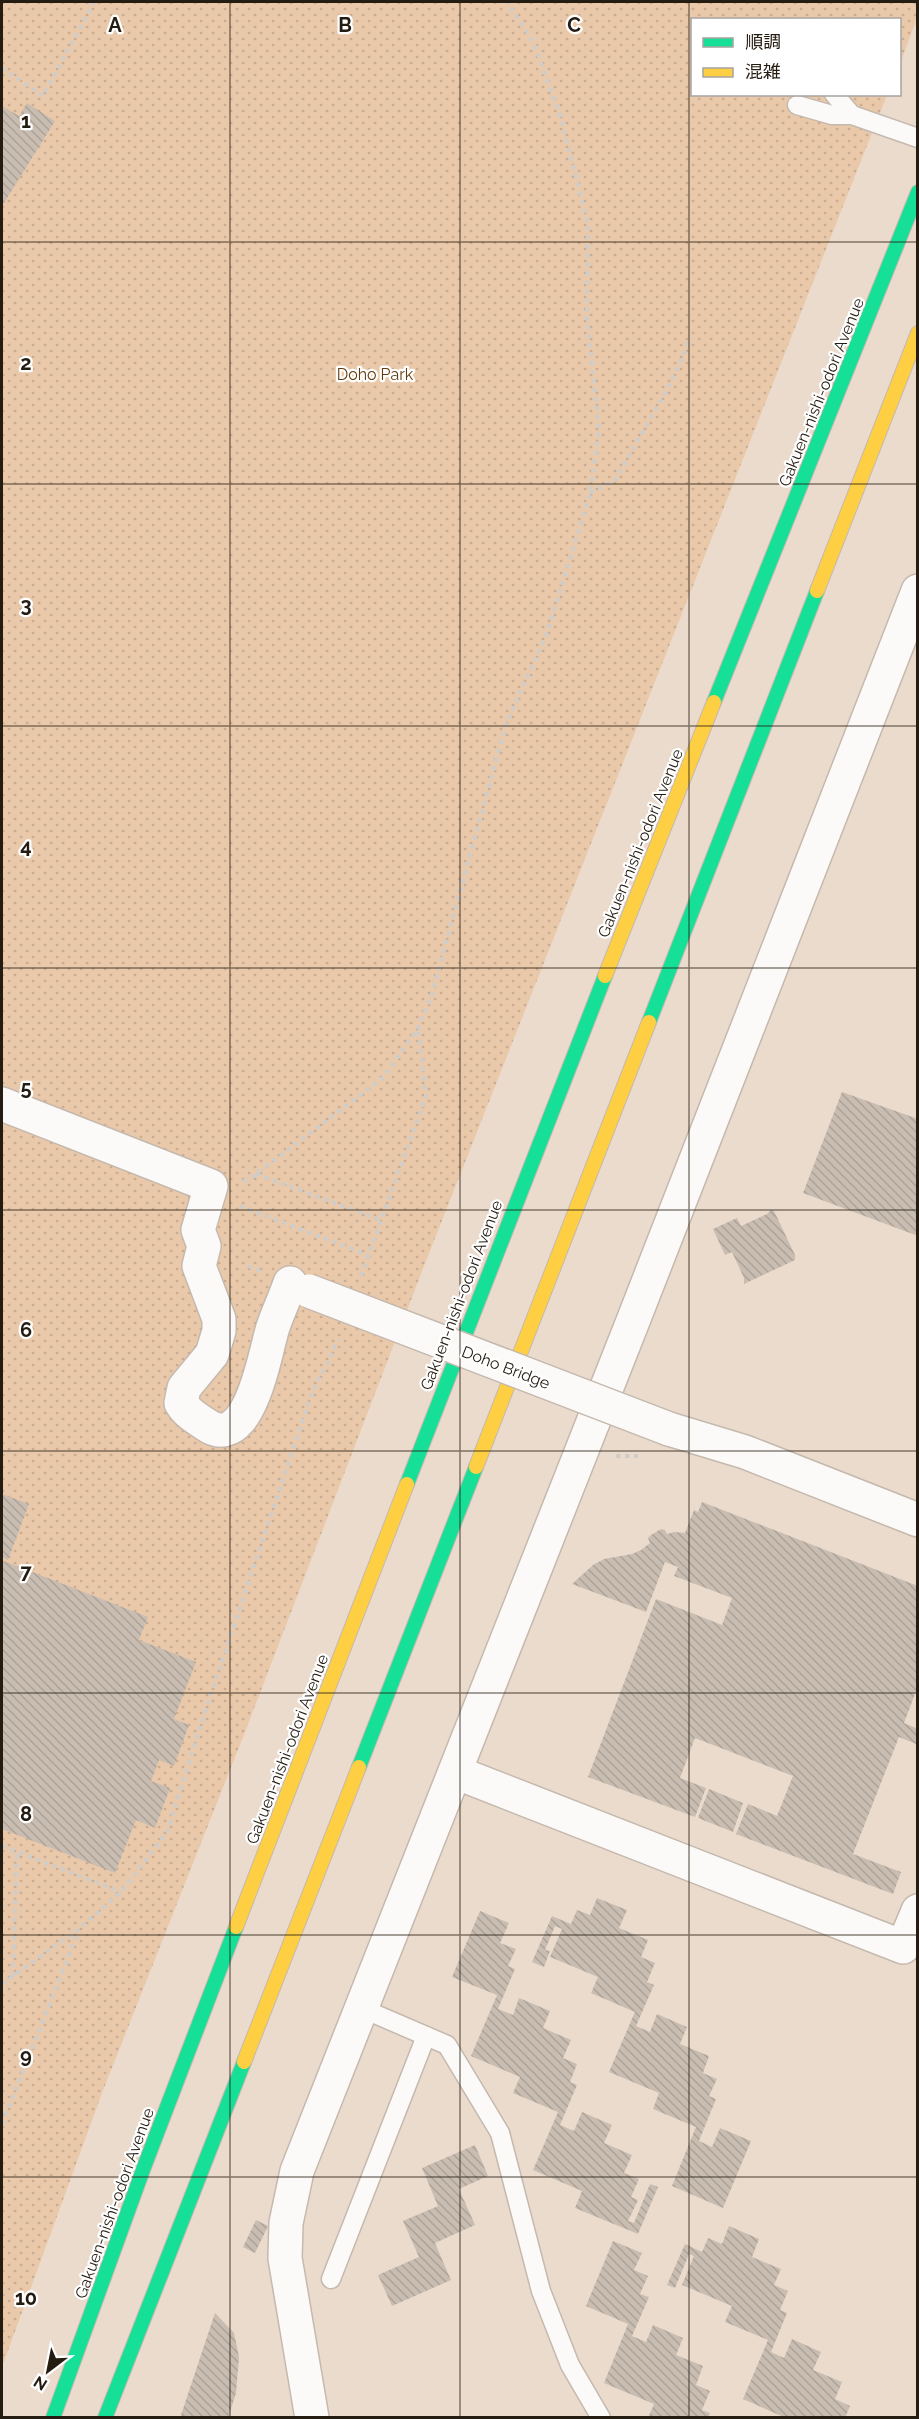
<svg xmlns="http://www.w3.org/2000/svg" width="919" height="2419" font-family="Raleway,'Noto Sans JP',sans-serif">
  <defs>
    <pattern id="park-dots" width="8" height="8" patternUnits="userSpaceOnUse" patternTransform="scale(1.5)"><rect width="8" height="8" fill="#eac9aa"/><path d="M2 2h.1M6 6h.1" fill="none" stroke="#c9ac91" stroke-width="1.8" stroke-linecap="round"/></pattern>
    <pattern id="building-back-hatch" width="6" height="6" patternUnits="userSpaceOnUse" patternTransform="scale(1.5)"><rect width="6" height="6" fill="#c9bdb2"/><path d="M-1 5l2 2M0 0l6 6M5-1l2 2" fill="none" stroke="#aca298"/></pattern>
  </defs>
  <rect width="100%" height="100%" fill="#eadbcd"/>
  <!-- park -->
  <polygon fill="url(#park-dots)" points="2,2 917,2 917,18 900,64 900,20 692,20 692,94 887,95 424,1266 245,1732 102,2093 2,2367"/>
  <!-- building -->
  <g fill="url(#building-back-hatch)">
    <polygon points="27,103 55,121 4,203 2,202 2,106 19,116"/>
    <polygon points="842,1092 918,1119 918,1236 803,1193"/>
    <polygon points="771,1210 774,1211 795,1255 795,1260 744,1284 744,1278 732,1252 725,1255 713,1229 737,1218 741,1226 767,1214"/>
    <polygon points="2,1494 29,1504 8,1560 2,1557"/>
    <polygon points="702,1502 918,1586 918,1686 904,1723 918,1729 918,1741 916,1744 899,1737 853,1854 901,1872 893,1894 736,1834 748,1804 777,1816 793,1776 695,1738 680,1778 706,1788 695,1817 588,1777 656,1599 722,1625 732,1598 674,1576 678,1567 665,1562 646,1612 572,1584 593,1565 604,1559 632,1554 641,1550 650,1543 648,1538 651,1535 661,1529 665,1530 667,1534 674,1532 685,1533 694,1510 698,1512"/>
    <polygon points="4,1561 148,1617 139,1640 196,1662 174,1719 189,1725 174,1766 159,1760 151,1781 170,1788 155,1828 136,1820 115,1873 2,1829 2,1569"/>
    <polygon points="709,1789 743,1803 733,1832 698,1818"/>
    <polygon points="597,1898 627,1910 619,1928 648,1940 641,1957 655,1963 647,1982 654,1985 636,2026 650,2032 657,2014 687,2027 680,2044 709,2056 703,2073 717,2079 709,2096 716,2099 699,2141 712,2147 720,2128 751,2141 723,2208 672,2186 696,2127 653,2109 659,2093 609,2072 635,2012 591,1993 598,1977 550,1957 562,1929 555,1926 545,1950 550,1951 544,1967 532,1962 552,1916 571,1924 577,1910 590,1915"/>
    <polygon points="480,1911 509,1923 500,1943 516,1949 508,1966 515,1969 498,2009 513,2015 519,1998 550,2011 543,2028 571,2040 563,2058 577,2064 570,2082 577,2085 560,2125 574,2131 582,2112 612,2125 604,2143 632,2155 624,2173 639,2179 631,2197 638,2200 628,2221 634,2223 650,2184 658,2187 638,2234 575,2208 582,2191 533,2170 558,2112 513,2093 520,2077 471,2056 497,1995 452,1977"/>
    <polygon points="475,2145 488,2176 459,2189 475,2225 435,2243 451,2280 392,2306 378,2275 419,2257 403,2221 438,2206 422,2168"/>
    <polygon points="256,2220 268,2226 255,2253 243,2247"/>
    <polygon points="729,2226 759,2239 752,2257 781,2269 774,2285 788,2291 780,2310 787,2313 771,2352 784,2358 792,2339 821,2352 813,2370 842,2382 835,2399 850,2406 845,2418 786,2418 743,2399 768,2340 725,2322 732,2306 682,2285 694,2256 689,2254 675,2288 667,2285 685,2244 702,2252 708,2238 722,2244"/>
    <polygon points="613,2241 642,2253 634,2270 648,2276 640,2294 649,2297 632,2336 646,2342 653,2325 683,2338 676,2355 703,2366 696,2385 710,2391 702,2410 710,2413 708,2418 648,2418 654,2404 604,2383 628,2324 586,2306"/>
    <polygon points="215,2313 234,2333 239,2357 236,2393 228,2418 180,2418"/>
  </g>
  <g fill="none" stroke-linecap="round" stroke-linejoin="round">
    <defs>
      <g id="lane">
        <polyline points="834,94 852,115"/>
        <polyline points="797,105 832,115 852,115 918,138"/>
        <polyline points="361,2008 447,2045 500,2133 541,2291 570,2365 601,2418"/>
        <polyline points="331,2279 426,2036"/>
      </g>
      <g id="street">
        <path d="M 2,1104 L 211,1186 L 198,1230 L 204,1246 L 199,1266 L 219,1319 L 219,1331 L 212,1354 L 184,1388 L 181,1403 C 187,1413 196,1418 205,1424 C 250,1456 265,1351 273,1327 C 278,1312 285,1298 290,1283"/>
        <polyline points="669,1429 745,1452 918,1520"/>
        <polyline points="455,1772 903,1947 918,1911"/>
        <polyline points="312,2418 285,2258 286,2223 297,2171 633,1321 918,591"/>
      </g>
      <g id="fast">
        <polyline points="714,702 918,192"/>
        <polyline points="649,1022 817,591"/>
        <polyline points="407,1484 605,976"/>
        <polyline points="359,1767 476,1467"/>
        <polyline points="53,2418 144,2167 236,1927"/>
        <polyline points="105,2418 244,2062"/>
      </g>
      <g id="slow">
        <polyline points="817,591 918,333"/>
        <polyline points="605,976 714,702"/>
        <polyline points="476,1467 649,1022"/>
        <polyline points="236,1927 407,1484"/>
        <polyline points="244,2062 359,1767"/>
      </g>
    </defs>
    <!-- lane casing -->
    <use href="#lane" stroke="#c5b9ae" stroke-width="21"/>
    <!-- street casing -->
    <use href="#street" stroke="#c5b9ae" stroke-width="36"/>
    <!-- fast casing -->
    <use href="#fast" stroke="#c5b9ae" stroke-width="16"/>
    <!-- slow casing -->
    <use href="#slow" stroke="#c5b9ae" stroke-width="16"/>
    <!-- path -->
    <g stroke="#d0cdc9" stroke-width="4" stroke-dasharray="4.5 4.5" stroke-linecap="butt">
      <polyline points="2,68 43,96 94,2"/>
      <polyline points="590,493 615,480 669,386 691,337"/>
      <polyline points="256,1174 381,1220"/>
      <polyline points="243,1181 248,1180 384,1077 418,1028 432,994 506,724 546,636 590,494 599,429 587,317 588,224 560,115 533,41 507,2"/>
      <polyline points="240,1206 368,1255"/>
      <polyline points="248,1266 260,1271"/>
      <polyline points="361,1276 426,1096 418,1028"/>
      <polyline points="616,1456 638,1456"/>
      <polyline points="2,1846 121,1892"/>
      <polyline points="13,1976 17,1852"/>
      <polyline points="2,1984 80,1928 121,1892 167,1832 206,1709 313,1390 327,1364 338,1339"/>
      <polyline points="2,2124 79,1930"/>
    </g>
    <!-- lane -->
    <use href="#lane" stroke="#fcfaf8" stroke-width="18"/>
    <!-- street -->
    <use href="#street" stroke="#fcfaf8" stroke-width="33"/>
    <!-- fast -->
    <use href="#fast" stroke="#16e098" stroke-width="14"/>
    <!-- slow -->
    <use href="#slow" stroke="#ffcf43" stroke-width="14"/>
    <defs>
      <polyline id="street-bridge" points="309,1291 669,1429"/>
    </defs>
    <!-- street-bridge casing -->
    <use href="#street-bridge" stroke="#c5b9ae" stroke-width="36" stroke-linecap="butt"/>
    <!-- street-bridge -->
    <use href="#street-bridge" stroke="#fcfaf8" stroke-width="33"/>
  </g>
  <!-- grid -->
  <path fill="none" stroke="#241b11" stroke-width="1.5" stroke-opacity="0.55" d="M 230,2 L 230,2418M 460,2 L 460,2418M 689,2 L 689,2418M 2,242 L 918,242M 2,484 L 918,484M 2,726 L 918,726M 2,968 L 918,968M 2,1210 L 918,1210M 2,1451 L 918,1451M 2,1693 L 918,1693M 2,1935 L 918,1935M 2,2177 L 918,2177"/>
  <g text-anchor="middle" stroke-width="4.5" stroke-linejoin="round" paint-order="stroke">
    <!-- park labels -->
    <g font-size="16" fill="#633c0e" stroke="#fff">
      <text x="375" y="380">Doho Park</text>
    </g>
    <!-- street labels -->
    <g font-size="16" fill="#241b11" stroke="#fff">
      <text transform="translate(821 392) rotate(-68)" y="6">Gakuen-nishi-odori Avenue</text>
      <text transform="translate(640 843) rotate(-68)" y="6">Gakuen-nishi-odori Avenue</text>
      <text transform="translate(461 1295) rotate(-69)" y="6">Gakuen-nishi-odori Avenue</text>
      <text transform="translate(506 1367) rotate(21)" y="6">Doho Bridge</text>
      <text transform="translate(287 1749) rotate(-69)" y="6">Gakuen-nishi-odori Avenue</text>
      <text transform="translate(114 2203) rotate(-70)" y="6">Gakuen-nishi-odori Avenue</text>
    </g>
  </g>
  <g font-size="20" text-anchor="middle" font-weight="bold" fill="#241b11" stroke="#fff" stroke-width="4.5" stroke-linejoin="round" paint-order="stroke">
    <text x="115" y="32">A</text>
    <text x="345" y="32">B</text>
    <text x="574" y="32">C</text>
    <text x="26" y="128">1</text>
    <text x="26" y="370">2</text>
    <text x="26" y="612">3</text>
    <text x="26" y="853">4</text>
    <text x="26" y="1095">5</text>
    <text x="26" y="1337">6</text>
    <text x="26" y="1579">7</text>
    <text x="26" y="1821">8</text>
    <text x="26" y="2063">9</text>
    <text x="26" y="2305">10</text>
  </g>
  <!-- border -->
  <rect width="919" height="2419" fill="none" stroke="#241b11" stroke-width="6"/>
  <!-- legend -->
  <rect x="691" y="18" width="210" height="78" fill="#ffffff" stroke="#a7a4a0" stroke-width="1.5"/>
  <rect x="703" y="38" width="30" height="9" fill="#16e098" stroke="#a7a4a0" stroke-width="1.5"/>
  <text x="745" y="48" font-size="18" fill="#241b11">順調</text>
  <rect x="703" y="68" width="30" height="9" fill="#ffcf43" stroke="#a7a4a0" stroke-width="1.5"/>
  <text x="745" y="78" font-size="18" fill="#241b11">混雑</text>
  <!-- north arrow -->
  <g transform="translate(48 2371) rotate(212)" stroke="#ffffff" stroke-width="4.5" paint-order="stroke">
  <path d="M0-4.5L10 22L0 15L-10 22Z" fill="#241b11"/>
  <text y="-9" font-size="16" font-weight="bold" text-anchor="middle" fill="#241b11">N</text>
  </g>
</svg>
